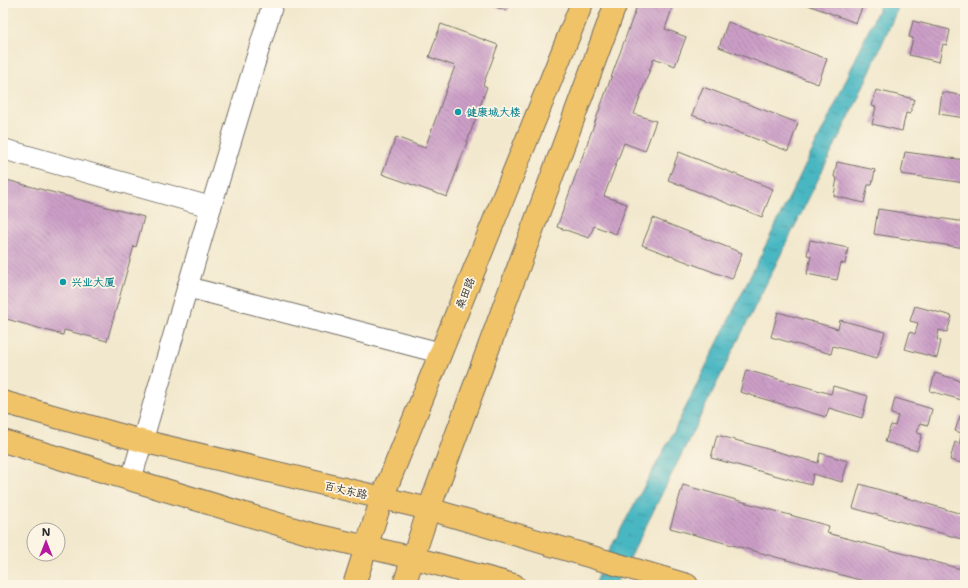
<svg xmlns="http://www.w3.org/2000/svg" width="968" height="588" font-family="'Shantell Sans','LXGW WenKai TC',sans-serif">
  <defs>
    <pattern id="water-ripples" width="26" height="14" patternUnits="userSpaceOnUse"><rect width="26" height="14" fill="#49b7c2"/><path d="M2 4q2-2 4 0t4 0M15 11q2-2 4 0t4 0" fill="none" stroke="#3d959e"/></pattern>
    <pattern id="building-back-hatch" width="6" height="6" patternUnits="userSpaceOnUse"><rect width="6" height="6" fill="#cc9fc8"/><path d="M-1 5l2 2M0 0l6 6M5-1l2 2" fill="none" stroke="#a682a3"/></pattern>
  </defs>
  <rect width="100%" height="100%" fill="#fcf5e5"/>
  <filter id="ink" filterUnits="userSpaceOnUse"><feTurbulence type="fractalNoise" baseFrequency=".025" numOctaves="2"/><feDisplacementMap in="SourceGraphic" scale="8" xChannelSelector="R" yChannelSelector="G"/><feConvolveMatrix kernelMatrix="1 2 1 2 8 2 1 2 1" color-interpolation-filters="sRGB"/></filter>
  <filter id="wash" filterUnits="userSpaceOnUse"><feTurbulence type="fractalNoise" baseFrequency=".012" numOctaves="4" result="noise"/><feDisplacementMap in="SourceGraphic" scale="16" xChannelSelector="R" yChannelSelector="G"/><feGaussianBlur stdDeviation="0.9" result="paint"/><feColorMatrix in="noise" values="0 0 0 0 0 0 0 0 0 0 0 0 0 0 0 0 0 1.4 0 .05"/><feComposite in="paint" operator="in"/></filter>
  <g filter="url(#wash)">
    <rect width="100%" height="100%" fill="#f2e8cd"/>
    <!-- water -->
    <polygon fill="url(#water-ripples)" stroke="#3a7176" points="881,3 900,3 855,105 631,556 615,585 595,585 609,551 671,437 830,115"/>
    <g id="blocks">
      <!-- building -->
      <g fill="url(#building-back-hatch)">
        <polygon points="485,3 510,3 507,11"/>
        <polygon points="638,3 674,3 665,29 686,37 675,66 654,58 634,114 656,121 645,151 624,143 604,196 627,204 616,234 594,226 589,238 557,227"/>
        <polygon points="803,3 864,3 856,23"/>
        <polygon points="913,21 950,30 947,45 943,44 939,62 909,55 913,38 909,37"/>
        <polygon points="728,22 827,59 818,84 719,47"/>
        <polygon points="441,24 498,45 483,85 487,87 447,197 382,174 396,137 425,148 455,66 429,57"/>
        <polygon points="703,87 798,123 788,151 692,115"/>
        <polygon points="876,90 914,99 910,114 906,113 902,131 872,124 876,107 872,106"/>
        <polygon points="942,92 965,96 965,118 939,114"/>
        <polygon points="679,152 773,189 762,217 668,180"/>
        <polygon points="905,152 965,160 965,183 901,174"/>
        <polygon points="837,162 875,170 872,185 868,185 864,203 834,196 837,178 834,177"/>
        <polygon points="3,179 144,217 136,247 134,246 107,341 64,330 63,335 3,318"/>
        <polygon points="878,209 965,222 965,248 874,234"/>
        <polygon points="653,218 742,253 732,279 642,245"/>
        <polygon points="810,240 848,248 845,264 841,263 837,280 807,274 811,256 807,255"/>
        <polygon points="915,306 952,316 947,332 939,330 937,340 941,341 937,358 905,349 910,332 915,334 918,323 910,321"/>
        <polygon points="778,312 838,329 840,320 885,332 877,358 833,346 831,354 771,337"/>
        <polygon points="746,370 831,394 833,386 868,396 862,418 829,408 826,417 740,392"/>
        <polygon points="935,373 965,382 965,401 930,391"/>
        <polygon points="895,398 932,409 928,425 920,423 917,433 922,434 917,451 885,442 891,425 895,426 898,416 891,414"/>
        <polygon points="960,416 965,417 965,464 950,460 955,442 959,444 962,433 955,431"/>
        <polygon points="717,435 818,463 820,453 848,461 842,482 813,474 811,485 711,458"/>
        <polygon points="860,484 965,515 965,540 853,508"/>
        <polygon points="683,485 829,526 827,533 965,570 965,585 878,585 670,528"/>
      </g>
    </g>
  </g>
  <g filter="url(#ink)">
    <use href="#blocks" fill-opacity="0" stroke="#716d64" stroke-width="1"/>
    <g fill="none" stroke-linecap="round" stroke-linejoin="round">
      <defs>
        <g id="minor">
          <polyline points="3,149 211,207"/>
          <polyline points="187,287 441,353"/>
          <polyline points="131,480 211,207 273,3"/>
        </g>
        <g id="major">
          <polyline points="3,402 142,441 429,509 687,585"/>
          <polyline points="3,441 311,534 414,558 514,585"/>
          <polyline points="354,585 382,498 582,3"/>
          <polyline points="404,585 429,509 616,3"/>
        </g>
      </defs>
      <!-- minor casing -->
      <use href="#minor" stroke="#716d64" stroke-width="22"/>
      <!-- major casing -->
      <use href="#major" stroke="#716d64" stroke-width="24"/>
      <!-- minor -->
      <use href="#minor" stroke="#fff" stroke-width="20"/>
      <!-- major -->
      <use href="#major" stroke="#f1c369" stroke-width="22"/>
    </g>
  </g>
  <!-- markers -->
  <g fill="#0f9aa8" stroke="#fcf5e5" stroke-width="1.5">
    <circle cx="458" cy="112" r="4"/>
    <circle cx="63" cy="282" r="4"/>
  </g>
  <g text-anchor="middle" stroke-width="3.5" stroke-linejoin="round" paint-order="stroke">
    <!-- culture labels -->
    <g font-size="11" font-weight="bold" fill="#0d838f" stroke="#fcf5e5" text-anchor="start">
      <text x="466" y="116">健康城大楼</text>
      <text x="71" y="286">兴业大厦</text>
    </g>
    <!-- street labels -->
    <g font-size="11" fill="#2b2b2b" stroke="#fcf5e5">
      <text transform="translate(465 293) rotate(-68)" y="4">桑田路</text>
      <text transform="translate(346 490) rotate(13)" y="4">百丈东路</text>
    </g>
  </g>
  <!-- margin -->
  <rect width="968" height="588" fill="none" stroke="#fcf5e5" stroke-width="16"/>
  <!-- north arrow -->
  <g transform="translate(46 542)"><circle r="19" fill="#fcf5e5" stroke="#a8a49b"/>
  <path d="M0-3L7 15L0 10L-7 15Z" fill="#b5179e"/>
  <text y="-6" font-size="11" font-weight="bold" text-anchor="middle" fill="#2b2b2b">N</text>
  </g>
</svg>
